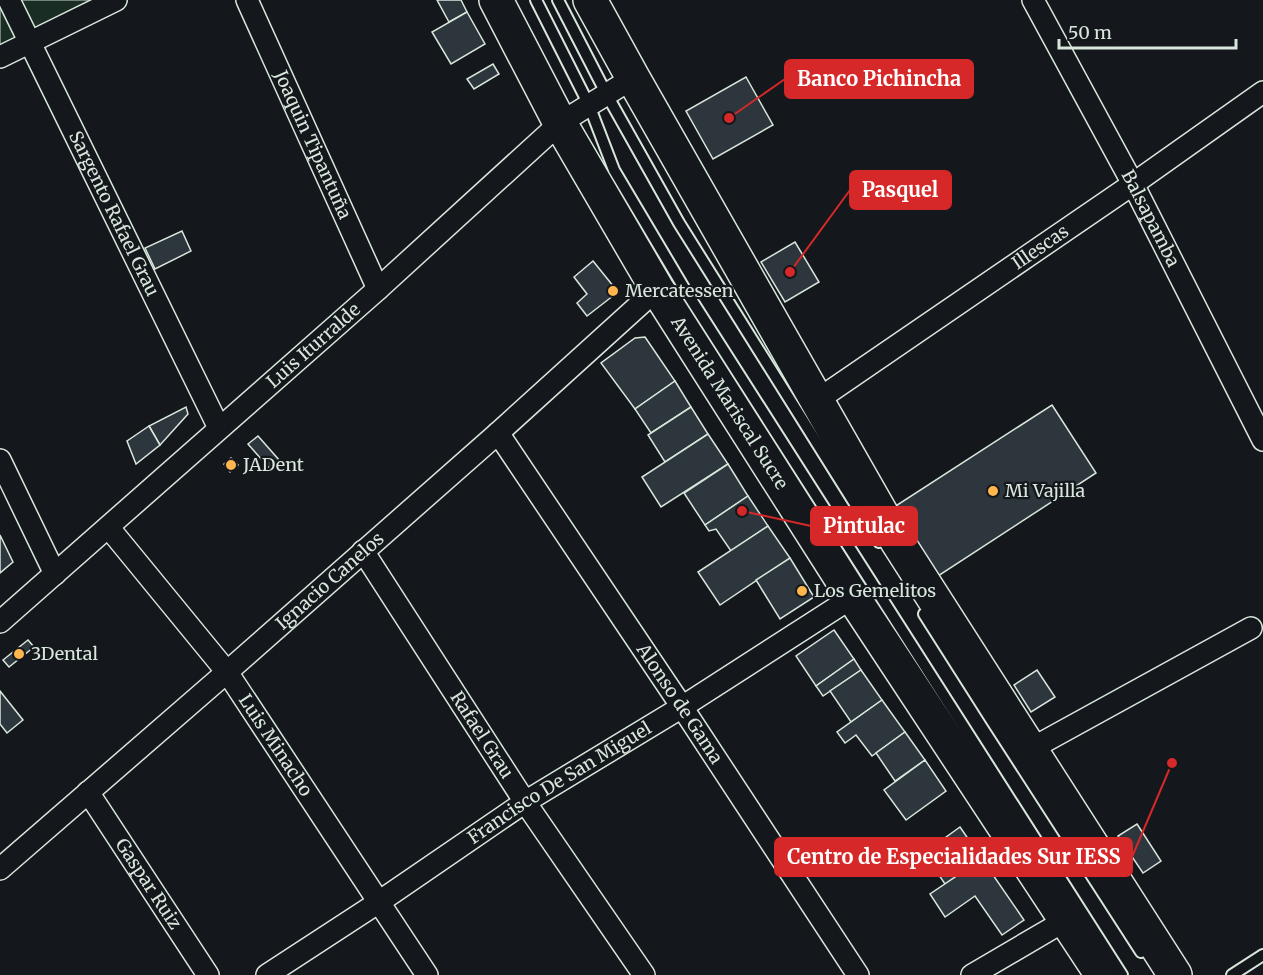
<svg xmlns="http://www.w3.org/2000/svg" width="1263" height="975" font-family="Merriweather,serif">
  <rect width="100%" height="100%" fill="#14181c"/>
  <!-- green -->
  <polygon fill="#1a2d24" stroke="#939e99" stroke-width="1.5" points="0,0 116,0 0,57"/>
  <!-- building -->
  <g fill="#2c363c" stroke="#d8e6dc" stroke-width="1.5">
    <polygon points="437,0 461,0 467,12 449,22"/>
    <polygon points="467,12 485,44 451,64 432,32"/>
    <polygon points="493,64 499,74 474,89 467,79"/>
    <polygon points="746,77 773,125 713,159 686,111"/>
    <polygon points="182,231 191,251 155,269 145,248"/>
    <polygon points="795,242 819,282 785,302 761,262"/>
    <polygon points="593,261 618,292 587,316 577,303 587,294 574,277"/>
    <polygon points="645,337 675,381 635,409 601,363 635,338"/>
    <polygon points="675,381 691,407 651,433 635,409"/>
    <polygon points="1052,405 1096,473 935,578 891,509"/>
    <polygon points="186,407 188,414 160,445 149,426"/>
    <polygon points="691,407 708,434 665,462 648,435"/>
    <polygon points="149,426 160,445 136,464 127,441"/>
    <polygon points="708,434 728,464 661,507 642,477"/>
    <polygon points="258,436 280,461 270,469 248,444"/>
    <polygon points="231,458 238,465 230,472 224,464"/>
    <polygon points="728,464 748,496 705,525 684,493"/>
    <polygon points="748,496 768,526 731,551 716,529 709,531 705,525"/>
    <polygon points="768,526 790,558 720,605 698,572"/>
    <polygon points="0,535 13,562 0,573"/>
    <polygon points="790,558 814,597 780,619 756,580"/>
    <polygon points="834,630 854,659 816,686 796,656"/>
    <polygon points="28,640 34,647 9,667 3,660"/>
    <polygon points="854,659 861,670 823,696 816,686"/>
    <polygon points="861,670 882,700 851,722 830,691"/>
    <polygon points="1037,670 1055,697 1031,712 1014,685"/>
    <polygon points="0,691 23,720 7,733 0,724"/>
    <polygon points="882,700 905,732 872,756 856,735 845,743 837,732"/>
    <polygon points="905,732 925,760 895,781 876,753"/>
    <polygon points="925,760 946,791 906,820 884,790"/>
    <polygon points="1137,824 1161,861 1143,873 1118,836"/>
    <polygon points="960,827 982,859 945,884 924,853"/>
    <polygon points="982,859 1024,920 1002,935 975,896 945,917 930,894"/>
  </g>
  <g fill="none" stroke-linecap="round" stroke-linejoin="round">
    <defs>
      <g id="service">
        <polyline points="536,0 589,105 614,170 687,293 1122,975"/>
        <polyline points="558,0 607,95 679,223 879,542"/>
        <polyline points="924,614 992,721 1141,952"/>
        <polyline points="1232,975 1263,955"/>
      </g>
      <g id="minor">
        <path id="s1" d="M 9,0 L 219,428"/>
        <path id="s2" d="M 247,0 L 378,289"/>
        <path id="s3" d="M 1033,0 L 1133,184 L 1263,440"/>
        <polyline points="0,57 116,0"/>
        <path id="s4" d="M 816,401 L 1133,184 L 1263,92"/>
        <path id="s5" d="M 498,433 L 682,707 L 858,975"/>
        <polyline points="0,460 55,574"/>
        <path id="s6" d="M 109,528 L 227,672 L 427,975"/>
        <path id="s7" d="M 363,551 L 525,802 L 644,975"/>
        <path id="s8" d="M 0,622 L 378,289 L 560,123 L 633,78"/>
        <polyline points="1029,750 1251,628"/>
        <path id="s9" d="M 88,792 L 208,975"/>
        <path id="s10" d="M 0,869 L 227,672 L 498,433 L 657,289"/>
        <path id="s11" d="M 267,975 L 379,902 L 525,802 L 682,707 L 853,597"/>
        <polyline points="972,975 1066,920"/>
      </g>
      <g id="primary">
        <path id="s12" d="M 496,0 L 560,123 L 657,289 L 853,597 L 1102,975"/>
        <polyline points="590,0 633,78 897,541 1175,975"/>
      </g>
    </defs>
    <!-- service casing -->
    <use href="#service" stroke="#d8e6dc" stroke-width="14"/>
    <!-- minor casing -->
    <use href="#minor" stroke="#d8e6dc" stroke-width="24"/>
    <!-- primary casing -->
    <use href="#primary" stroke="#d8e6dc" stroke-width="36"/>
    <!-- service -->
    <use href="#service" stroke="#14181c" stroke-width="10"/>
    <!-- minor -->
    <use href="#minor" stroke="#14181c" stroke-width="21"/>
    <!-- primary -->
    <use href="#primary" stroke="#14181c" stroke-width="33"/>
  </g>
  <!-- markers -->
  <g fill="#ffb74d" stroke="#14181c" stroke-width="2">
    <circle cx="613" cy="291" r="6"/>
    <circle cx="231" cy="465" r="6"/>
    <circle cx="993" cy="491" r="6"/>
    <circle cx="802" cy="591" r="6"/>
    <circle cx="19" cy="654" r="6"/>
  </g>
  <g text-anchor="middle" stroke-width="4.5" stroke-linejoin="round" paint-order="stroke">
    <!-- street labels -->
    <g font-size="18" fill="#d8e6dc" stroke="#14181c">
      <text dy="6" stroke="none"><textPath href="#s2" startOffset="159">Joaquin Tipantuña</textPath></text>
      <text dy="6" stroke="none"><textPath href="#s1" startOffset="238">Sargento Rafael Grau</textPath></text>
      <text dy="6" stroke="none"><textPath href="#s3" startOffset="248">Balsapamba</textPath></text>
      <text dy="6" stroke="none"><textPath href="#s4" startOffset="272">Illescas</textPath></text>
      <text dy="6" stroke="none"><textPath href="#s8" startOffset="418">Luis Iturralde</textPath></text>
      <text dy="6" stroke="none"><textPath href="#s12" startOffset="466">Avenida Mariscal Sucre</textPath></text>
      <text dy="6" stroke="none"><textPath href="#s10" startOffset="438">Ignacio Canelos</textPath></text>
      <text dy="6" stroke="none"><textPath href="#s5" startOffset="326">Alonso de Gama</textPath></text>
      <text dy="6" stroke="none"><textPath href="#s7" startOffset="219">Rafael Grau</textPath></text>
      <text dy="6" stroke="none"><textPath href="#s6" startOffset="274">Luis Minacho</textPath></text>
      <text dy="6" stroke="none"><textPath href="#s11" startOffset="350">Francisco De San Miguel</textPath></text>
      <text dy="6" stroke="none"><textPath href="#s9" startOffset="110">Gaspar Ruiz</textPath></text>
    </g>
    <!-- poi labels -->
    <g font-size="18" fill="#d8e6dc" stroke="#14181c" text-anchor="start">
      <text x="625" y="297">Mercatessen</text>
      <text x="243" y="471">JADent</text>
      <text x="1005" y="497">Mi Vajilla</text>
      <text x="814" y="597">Los Gemelitos</text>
      <text x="31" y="660">3Dental</text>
    </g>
  </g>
  <!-- callouts -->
  <path fill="none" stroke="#d62828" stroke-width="2" d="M729 118L785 79M790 272L850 190M742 511L811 526M1172 763L1132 857"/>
  <g fill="#d62828" stroke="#14181c" stroke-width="2">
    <circle cx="729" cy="118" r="6"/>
    <circle cx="790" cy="272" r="6"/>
    <circle cx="742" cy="511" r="6"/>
    <circle cx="1172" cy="763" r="6"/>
  </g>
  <g fill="#d62828" stroke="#d62828" stroke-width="2">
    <rect x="785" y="60" width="188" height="38" rx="6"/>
    <rect x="850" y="171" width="101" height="38" rx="6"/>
    <rect x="811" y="507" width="106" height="38" rx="6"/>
    <rect x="775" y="838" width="357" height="38" rx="6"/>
  </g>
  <g font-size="20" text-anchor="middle" font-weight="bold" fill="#fff">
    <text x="879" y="86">Banco Pichincha</text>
    <text x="900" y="197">Pasquel</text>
    <text x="864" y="533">Pintulac</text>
    <text x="954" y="864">Centro de Especialidades Sur IESS</text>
  </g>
  <!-- scale -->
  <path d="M1059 39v9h177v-9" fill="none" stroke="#d8e6dc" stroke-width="3"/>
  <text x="1068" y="39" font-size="18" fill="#d8e6dc" stroke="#14181c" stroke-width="4.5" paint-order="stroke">50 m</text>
</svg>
